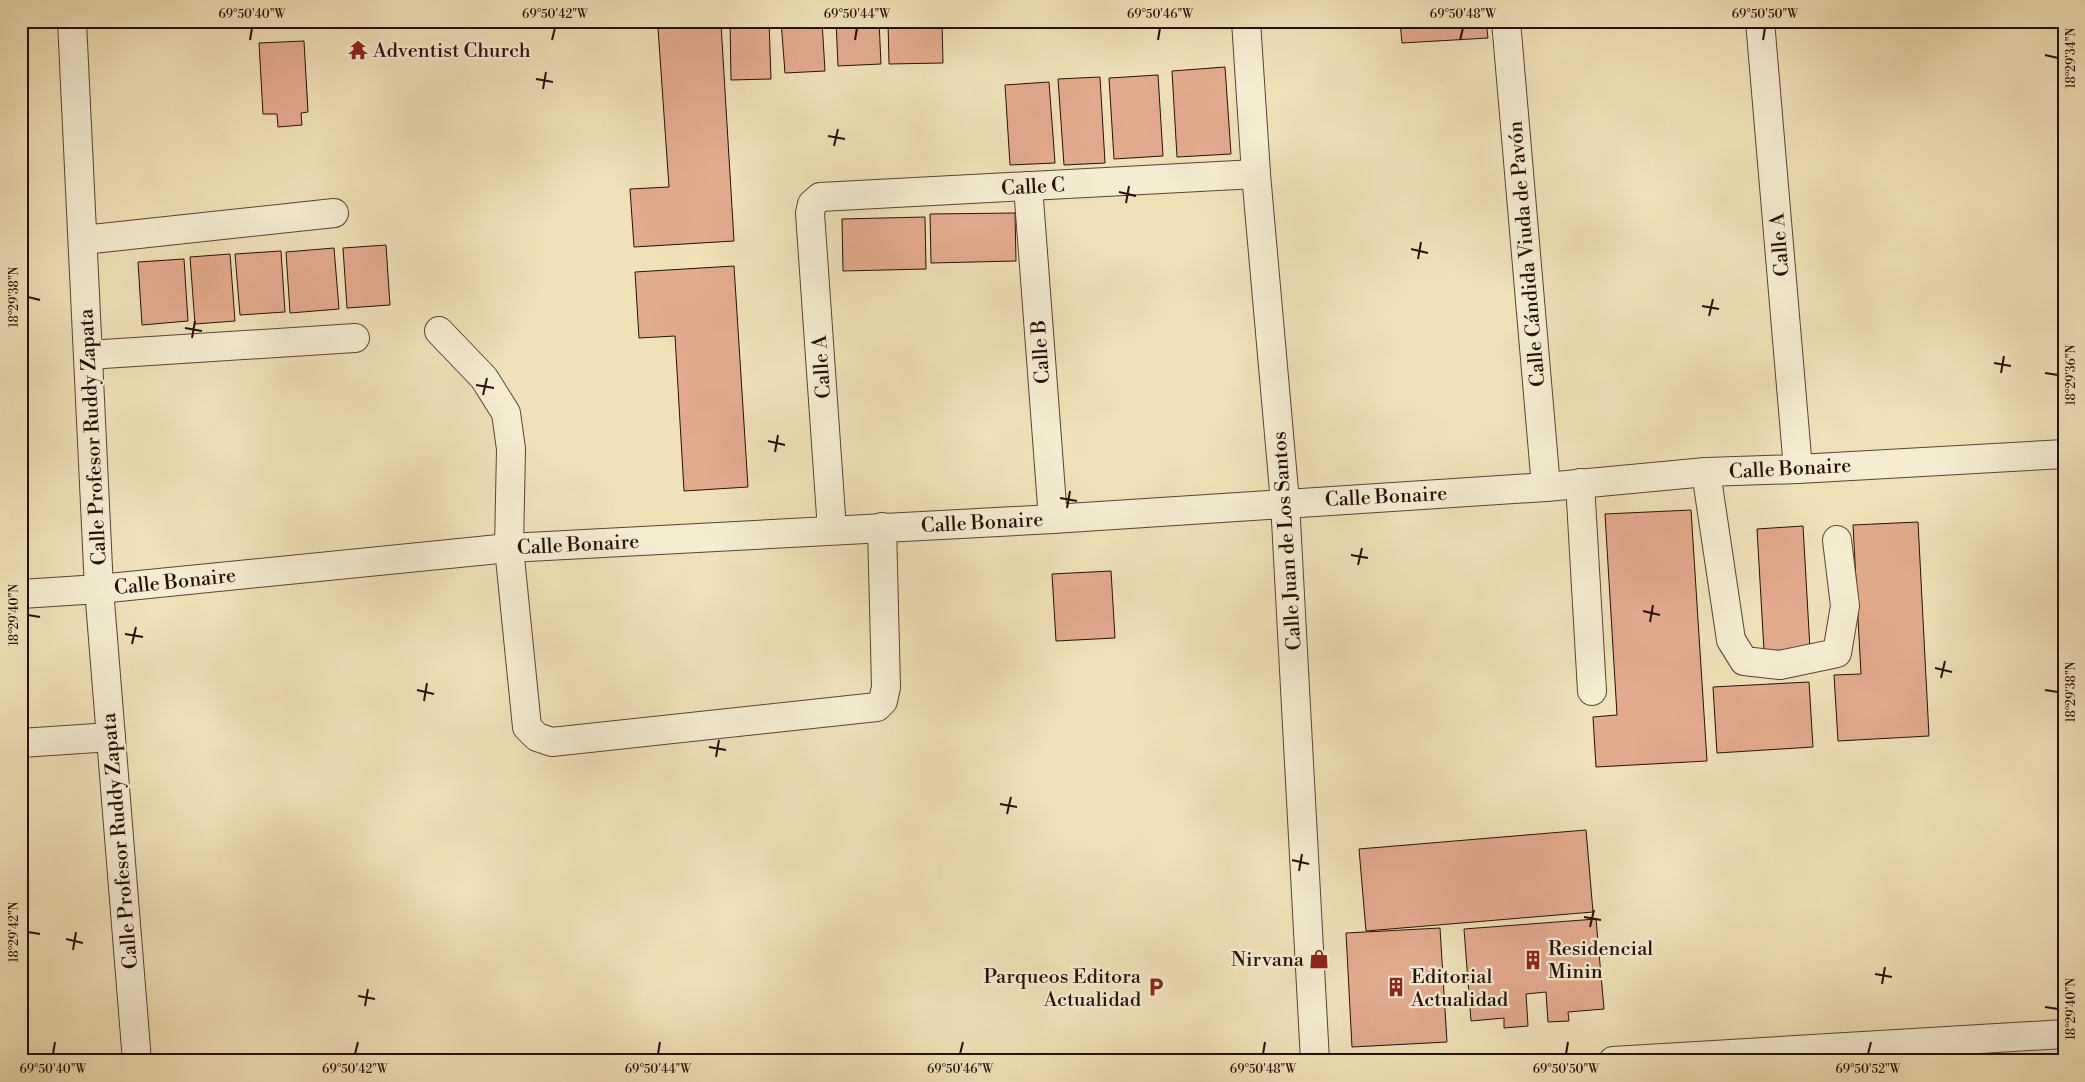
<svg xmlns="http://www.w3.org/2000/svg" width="2085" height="1082" font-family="'Libre Bodoni',serif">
  <rect width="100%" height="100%" fill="#f0e1b8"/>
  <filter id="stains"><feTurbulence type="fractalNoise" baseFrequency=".004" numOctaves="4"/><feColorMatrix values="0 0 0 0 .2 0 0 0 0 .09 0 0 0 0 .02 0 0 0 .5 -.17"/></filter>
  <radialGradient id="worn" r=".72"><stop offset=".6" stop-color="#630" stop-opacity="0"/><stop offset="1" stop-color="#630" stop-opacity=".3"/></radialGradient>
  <!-- building -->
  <g fill="#e3ab8e" stroke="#251107">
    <polygon points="730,21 769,21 771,79 731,80"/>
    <polygon points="781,21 822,21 825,71 785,73"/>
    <polygon points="836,21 879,21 881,64 838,66"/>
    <polygon points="888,21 942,21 943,63 889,64"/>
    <polygon points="1400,21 1486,21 1488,38 1402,43"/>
    <polygon points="721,24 734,241 634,247 630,189 669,187 658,28"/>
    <polygon points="304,41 308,112 301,113 302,125 278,127 277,114 263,114 259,43"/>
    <polygon points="1225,67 1231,154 1177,157 1172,71"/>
    <polygon points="1158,75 1163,156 1114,159 1109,78"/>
    <polygon points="1100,77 1105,163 1064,165 1058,79"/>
    <polygon points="1049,82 1055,163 1010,165 1005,85"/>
    <polygon points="1015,213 1016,261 931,263 930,214"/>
    <polygon points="925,217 926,269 843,271 842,219"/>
    <polygon points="386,245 390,305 347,308 343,248"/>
    <polygon points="334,248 339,309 290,313 286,252"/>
    <polygon points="281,251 285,312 240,315 235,254"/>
    <polygon points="230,254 235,321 195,324 190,257"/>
    <polygon points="184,259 188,321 142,325 138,262"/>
    <polygon points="734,266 748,487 684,491 675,336 639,338 635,272"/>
    <polygon points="1691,510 1707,761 1596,767 1593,717 1617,715 1605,514"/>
    <polygon points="1918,522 1929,736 1838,741 1834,675 1861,674 1853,525"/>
    <polygon points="1803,526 1810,649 1764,651 1757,529"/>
    <polygon points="1111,571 1115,638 1056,641 1052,574"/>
    <polygon points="1809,682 1813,747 1717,753 1713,687"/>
    <polygon points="1586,830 1593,912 1366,931 1359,849"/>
    <polygon points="1596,919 1604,1009 1568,1012 1569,1021 1548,1022 1546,992 1526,994 1528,1026 1504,1028 1504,1018 1471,1021 1464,929"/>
    <polygon points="1440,928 1447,1042 1352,1047 1346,933"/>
  </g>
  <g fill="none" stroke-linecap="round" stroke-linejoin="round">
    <defs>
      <g id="minor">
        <polyline points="72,21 99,589 137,1061"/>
        <polyline points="1246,21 1256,174 1285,502 1315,1061"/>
        <polyline points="1506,21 1546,487"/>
        <polyline points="1760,21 1798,469"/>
        <polyline points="1028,186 1053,519"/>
        <polyline points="83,240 334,213"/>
        <polyline points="439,331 484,378 506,413 511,449 509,548 527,727 537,737 552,742 877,707 883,701 886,687 882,527"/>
        <polyline points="88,355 355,338"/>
        <polyline points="1706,472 1731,640 1744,661 1780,665 1837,653 1845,606 1837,540"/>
        <polyline points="1580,483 1592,691"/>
        <polyline points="832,530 810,213 812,204 820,197 1256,174"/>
        <polyline points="21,594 99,589 509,548 1053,519 1546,487 1706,472 1798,469 2064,454"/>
        <polyline points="21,743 111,737"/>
        <polyline points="1613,1061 2064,1034"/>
      </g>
    </defs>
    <!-- minor casing -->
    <use href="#minor" stroke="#584533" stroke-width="30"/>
    <!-- minor -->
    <use href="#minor" stroke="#f5ecd1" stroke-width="28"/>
  </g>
  <!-- ticks -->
  <path fill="none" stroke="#251107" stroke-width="2" d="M 250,40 L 252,28M 552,40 L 555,28M 855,40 L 857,28M 1158,40 L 1160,28M 1460,40 L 1463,28M 1763,40 L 1765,28M 2045,55 L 2058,58M 536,79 L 553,82M 543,89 L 546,72M 828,136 L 845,139M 834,146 L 838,129M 1119,192 L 1136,196M 1126,203 L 1129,186M 1411,249 L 1428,253M 1418,259 L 1421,242M 28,297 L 40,300M 1702,306 L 1719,309M 1709,316 L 1713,299M 185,328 L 202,331M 192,338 L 195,321M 1994,363 L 2011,366M 2001,373 L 2004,356M 2045,373 L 2058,375M 476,385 L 494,388M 483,395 L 487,378M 768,441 L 785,445M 775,452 L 778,435M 1060,498 L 1077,501M 1067,508 L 1070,491M 1351,555 L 1368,558M 1358,565 L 1362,548M 1643,611 L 1660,615M 28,615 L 40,617M 1650,622 L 1653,605M 125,634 L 143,637M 132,644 L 136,627M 1935,668 L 1952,672M 1941,678 L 1945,661M 417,690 L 434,694M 2045,690 L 2058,692M 424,701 L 427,683M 709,747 L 726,750M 716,757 L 719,740M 1000,804 L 1017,807M 1007,814 L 1011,797M 1292,860 L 1309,864M 1299,871 L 1302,854M 1584,917 L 1601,920M 1590,927 L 1594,910M 28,932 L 40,934M 66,939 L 83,943M 73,950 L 76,932M 1875,974 L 1892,977M 1882,984 L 1885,967M 358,996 L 375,999M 365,1006 L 368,989M 2045,1007 L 2058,1009M 53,1054 L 55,1042M 355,1054 L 358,1042M 658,1054 L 660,1042M 960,1054 L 963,1042M 1263,1054 L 1265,1042M 1566,1054 L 1568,1042M 1868,1054 L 1871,1042"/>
  <!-- icons -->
  <defs>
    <symbol id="temple-bare" viewBox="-9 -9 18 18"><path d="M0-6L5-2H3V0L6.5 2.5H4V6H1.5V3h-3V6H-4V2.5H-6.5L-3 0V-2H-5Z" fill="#8f2418" stroke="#f5ecd1" stroke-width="2.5" paint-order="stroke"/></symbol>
    <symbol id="shop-bare" viewBox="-9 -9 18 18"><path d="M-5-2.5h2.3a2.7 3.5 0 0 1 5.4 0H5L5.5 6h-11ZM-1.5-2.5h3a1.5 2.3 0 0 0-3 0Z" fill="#8f2418" stroke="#f5ecd1" stroke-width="2.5" paint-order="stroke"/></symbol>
    <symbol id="building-bare" viewBox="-9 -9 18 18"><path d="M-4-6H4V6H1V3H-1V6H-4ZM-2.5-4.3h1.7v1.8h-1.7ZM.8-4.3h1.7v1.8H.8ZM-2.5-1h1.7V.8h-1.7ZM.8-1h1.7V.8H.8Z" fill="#8f2418" stroke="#f5ecd1" stroke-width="2.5" paint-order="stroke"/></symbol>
    <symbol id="parking-bare" viewBox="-9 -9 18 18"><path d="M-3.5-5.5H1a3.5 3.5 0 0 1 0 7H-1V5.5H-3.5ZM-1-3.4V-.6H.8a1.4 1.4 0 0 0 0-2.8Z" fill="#8f2418" stroke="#f5ecd1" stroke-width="2.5" paint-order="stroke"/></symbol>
  </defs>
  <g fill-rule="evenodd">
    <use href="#temple-bare" x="344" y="36" width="28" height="28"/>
    <use href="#shop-bare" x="1305" y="945" width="28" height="28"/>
    <use href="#building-bare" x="1519" y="946" width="28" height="28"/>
    <use href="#parking-bare" x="1142" y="973" width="28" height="28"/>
    <use href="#building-bare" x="1382" y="973" width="28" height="28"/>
  </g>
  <g text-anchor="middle" stroke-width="4.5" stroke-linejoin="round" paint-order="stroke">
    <!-- poi labels -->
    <g font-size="20" fill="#251107" stroke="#f5ecd1" text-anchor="start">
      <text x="373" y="57">Adventist Church</text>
      <text x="1548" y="955">Residencial<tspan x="1548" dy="23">Minin</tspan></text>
      <text x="1304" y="966" text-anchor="end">Nirvana</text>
      <text x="1141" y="983" text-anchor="end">Parqueos Editora<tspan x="1141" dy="23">Actualidad</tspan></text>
      <text x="1411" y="983">Editorial<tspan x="1411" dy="23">Actualidad</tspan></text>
    </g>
    <!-- street labels -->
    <g font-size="20" fill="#251107" stroke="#f5ecd1">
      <text transform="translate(1033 186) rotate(-3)" y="7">Calle C</text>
      <text transform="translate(1779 245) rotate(-95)" y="7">Calle A</text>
      <text transform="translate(1526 254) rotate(-95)" y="7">Calle Cándida Viuda de Pavón</text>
      <text transform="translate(1040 352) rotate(-94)" y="7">Calle B</text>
      <text transform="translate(821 367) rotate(-94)" y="7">Calle A</text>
      <text transform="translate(92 437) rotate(-93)" y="7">Calle Profesor Ruddy Zapata</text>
      <text transform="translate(1790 468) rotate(-3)" y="7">Calle Bonaire</text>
      <text transform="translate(1386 496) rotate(-3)" y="7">Calle Bonaire</text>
      <text transform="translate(982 522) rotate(-3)" y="7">Calle Bonaire</text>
      <text transform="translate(1286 541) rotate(-94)" y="7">Calle Juan de Los Santos</text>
      <text transform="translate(578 544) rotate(-3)" y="7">Calle Bonaire</text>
      <text transform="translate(175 581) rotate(-6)" y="7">Calle Bonaire</text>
      <text transform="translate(119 841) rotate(-95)" y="7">Calle Profesor Ruddy Zapata</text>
    </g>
  </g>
  <!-- margin -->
  <rect width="2085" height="1082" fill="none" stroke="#f0e1b8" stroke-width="55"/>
  <rect x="28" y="28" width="2030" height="1026" fill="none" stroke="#251107" stroke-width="2"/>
  <g font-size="12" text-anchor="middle" fill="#251107">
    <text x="252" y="18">69°50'40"W</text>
    <text x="555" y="18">69°50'42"W</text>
    <text x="857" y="18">69°50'44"W</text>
    <text x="1160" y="18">69°50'46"W</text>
    <text x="1463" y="18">69°50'48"W</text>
    <text x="1765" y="18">69°50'50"W</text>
    <text transform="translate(2071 58) rotate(-90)" y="4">18°29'34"N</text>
    <text transform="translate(14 297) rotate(-90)" y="4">18°29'38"N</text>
    <text transform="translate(2071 375) rotate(-90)" y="4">18°29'36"N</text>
    <text transform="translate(14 615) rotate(-90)" y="4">18°29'40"N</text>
    <text transform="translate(2071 692) rotate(-90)" y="4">18°29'38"N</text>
    <text transform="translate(14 932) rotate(-90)" y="4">18°29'42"N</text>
    <text transform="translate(2071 1009) rotate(-90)" y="4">18°29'40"N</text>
    <text x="53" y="1073">69°50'40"W</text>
    <text x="355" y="1073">69°50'42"W</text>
    <text x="658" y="1073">69°50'44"W</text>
    <text x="960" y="1073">69°50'46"W</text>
    <text x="1263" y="1073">69°50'48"W</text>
    <text x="1566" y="1073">69°50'50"W</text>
    <text x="1868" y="1073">69°50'52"W</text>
  </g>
  <rect width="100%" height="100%" filter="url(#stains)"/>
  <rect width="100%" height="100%" fill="url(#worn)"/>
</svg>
